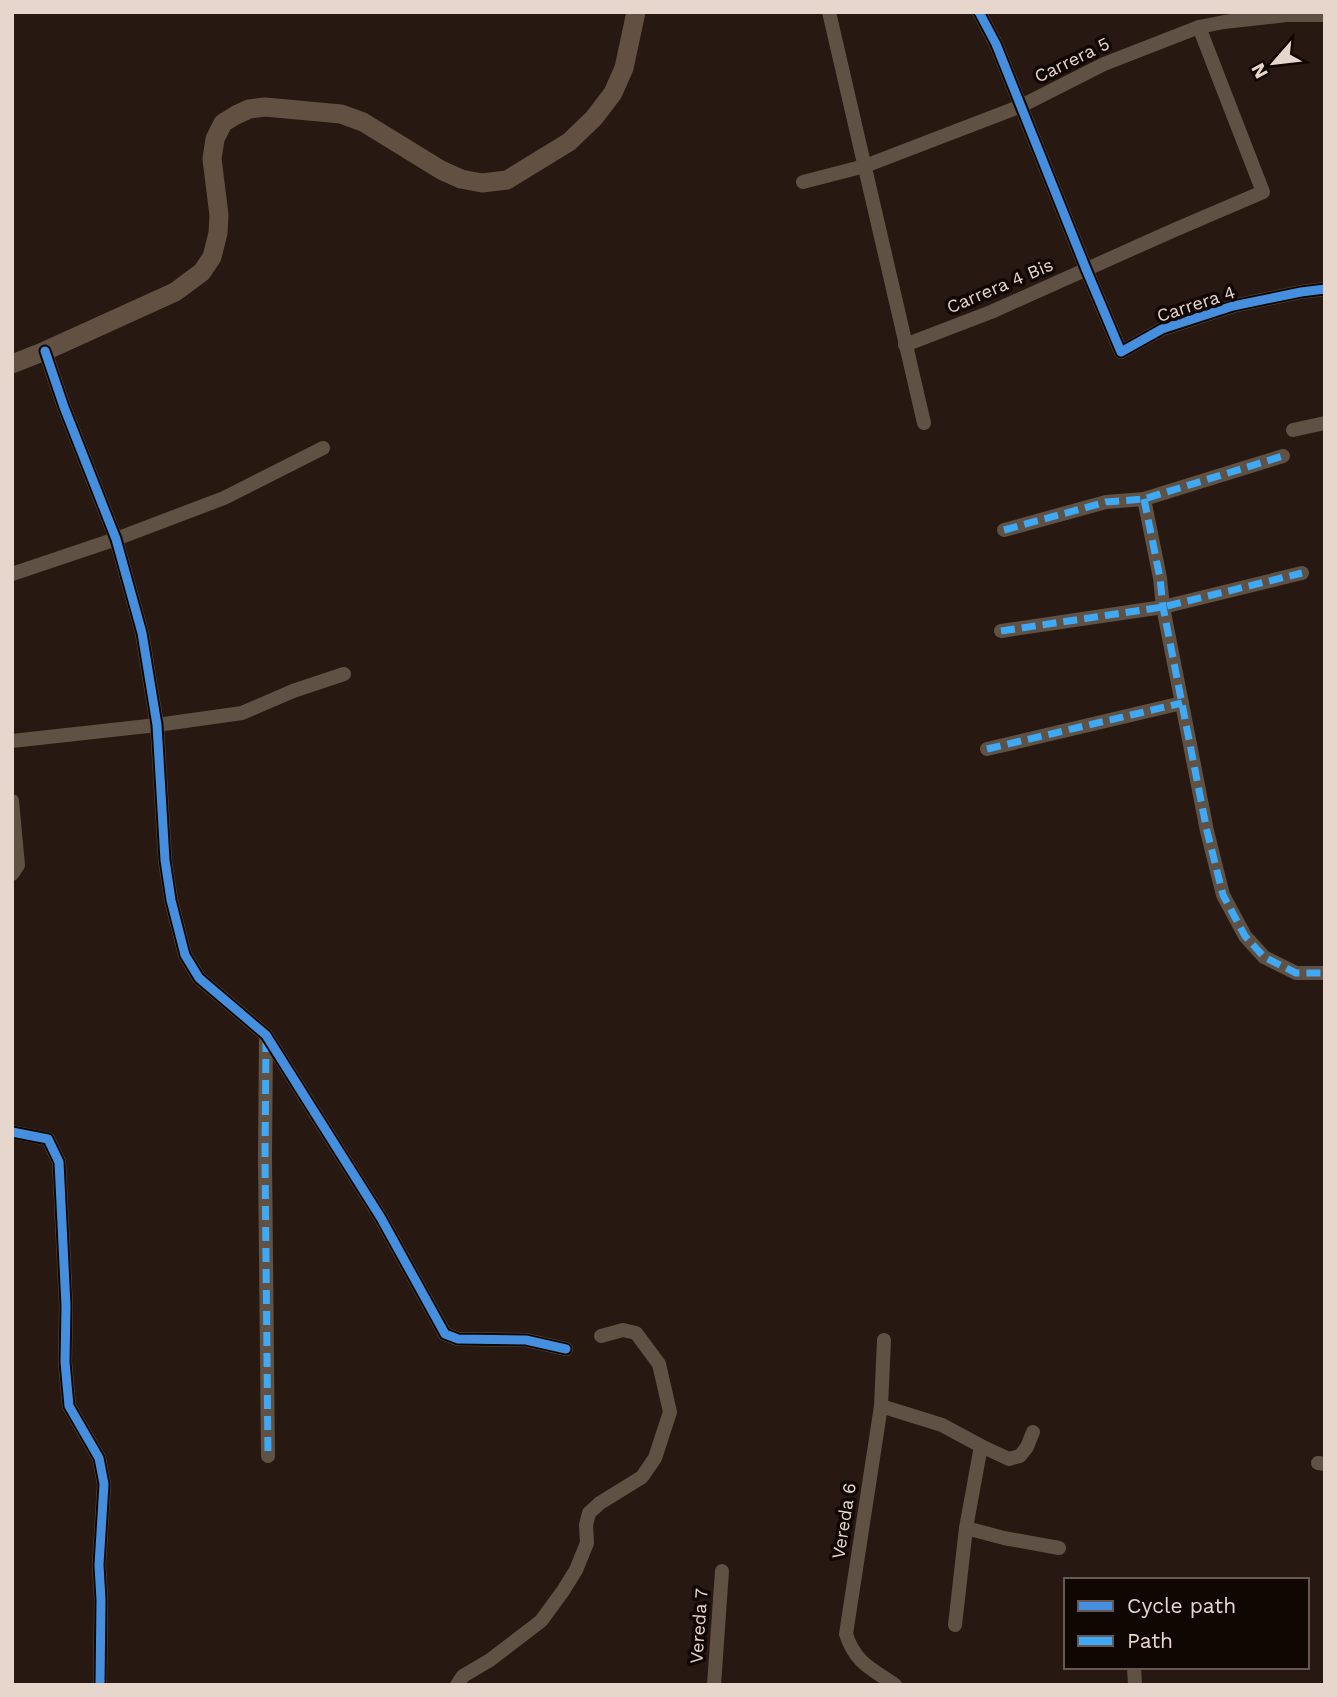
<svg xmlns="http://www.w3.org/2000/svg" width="1337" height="1697" font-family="'Work Sans',sans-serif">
  <rect width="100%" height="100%" fill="#271911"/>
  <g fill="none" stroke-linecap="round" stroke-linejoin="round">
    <!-- street -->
    <g stroke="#5f5144" stroke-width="14">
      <polyline points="829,12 924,423"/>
      <polyline points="979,12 996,44 1086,269 1121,352 1162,329 1233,306 1301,292 1325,289"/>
      <polyline points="803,182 865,166 1021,106 1104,64 1199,27 1224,22 1287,15 1325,15"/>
      <polyline points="905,345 991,312 1172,231 1263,192 1199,27"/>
      <polyline points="45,351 64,407 116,539 142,633 157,725 165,860 171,900 185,955 199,978 266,1035 381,1218 445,1334 458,1339 526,1340 566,1349"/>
      <polyline points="1293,430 1325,423"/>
      <polyline points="1144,499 1160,578 1163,607 1207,831 1223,895 1245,936 1264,957 1296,973 1325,973"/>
      <polyline points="1004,530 1106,502 1144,499 1283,456"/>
      <polyline points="12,574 116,539 224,498 323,448"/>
      <polyline points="1001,631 1163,607 1302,573"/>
      <polyline points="12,741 157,725 242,713 293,691 344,674"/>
      <polyline points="987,749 1182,703"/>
      <polyline points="12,801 18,865 12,874"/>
      <polyline points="266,1036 265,1158 268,1456"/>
      <polyline points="12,1132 48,1139 59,1162 66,1306 65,1362 69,1406 99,1458 104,1484 99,1565 101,1600 100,1685"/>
      <path d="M 884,1340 L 881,1406 L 846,1634 C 855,1663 872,1669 895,1685"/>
      <polyline points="881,1406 942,1425 981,1446 1009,1459 1020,1456 1027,1447 1033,1432"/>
      <polyline points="1318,1463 1325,1464"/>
      <polyline points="966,1528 1004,1538 1059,1548"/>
      <polyline points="955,1625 966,1528 981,1446"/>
      <polyline points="1134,1667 1135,1685"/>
      <polyline points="457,1685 463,1676 490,1660 541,1621 563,1591 576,1570 587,1543 586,1525 589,1513 600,1503 642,1477 655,1458 670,1412 659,1364 636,1333 623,1330 601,1336"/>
      <polyline points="714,1685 722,1571"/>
    </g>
    <!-- secondary -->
    <polyline stroke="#625143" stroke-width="19" points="12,364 45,351 175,292 202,272 212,257 218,233 219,215 212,159 215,139 223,123 236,115 249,109 265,107 341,114 363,122 441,170 461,179 482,183 507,180 569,142 594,118 613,93 624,68 636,12"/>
    <!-- quiet -->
    <g stroke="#3fa9f5" stroke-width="7" stroke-dasharray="14 7" stroke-linecap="butt">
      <polyline points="1144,499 1160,578 1163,607 1207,831 1223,895 1245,936 1264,957 1296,973 1325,973"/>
      <polyline points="1004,530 1106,502 1144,499 1283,456"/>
      <polyline points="1001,631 1163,607 1302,573"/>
      <polyline points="987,749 1182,703"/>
      <polyline points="266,1038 265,1158 268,1456"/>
    </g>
    <defs>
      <g id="cycleway">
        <polyline points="979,12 996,44 1086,269 1121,352 1162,329 1233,306 1301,292 1325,289"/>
        <polyline points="45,351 64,407 116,539 142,633 157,725 165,860 171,900 185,955 199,978 266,1035 381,1218 445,1334 458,1339 526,1340 566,1349"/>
        <polyline points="12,1132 48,1139 59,1162 66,1306 65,1362 69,1406 99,1458 104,1484 99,1565 101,1600 100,1685"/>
      </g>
    </defs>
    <!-- cycleway casing -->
    <use href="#cycleway" stroke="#100602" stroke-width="13"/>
    <!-- cycleway -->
    <use href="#cycleway" stroke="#468fdf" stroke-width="9"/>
  </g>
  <g text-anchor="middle" stroke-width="7" stroke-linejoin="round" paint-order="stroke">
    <!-- street labels -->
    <g font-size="18" fill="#e7d6cc" stroke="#100602">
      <text transform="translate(1072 60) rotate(-26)" y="6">Carrera 5</text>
      <text transform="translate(1000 286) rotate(-23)" y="6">Carrera 4 Bis</text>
      <text transform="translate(1196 304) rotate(-18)" y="6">Carrera 4</text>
      <text transform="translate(844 1521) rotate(-81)" y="6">Vereda 6</text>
      <text transform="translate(699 1626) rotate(-86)" y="6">Vereda 7</text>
    </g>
  </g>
  <!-- border -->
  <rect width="1337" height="1697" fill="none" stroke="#e7d6cc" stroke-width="28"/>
  <!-- legend -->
  <rect x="1064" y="1578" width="245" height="91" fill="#100602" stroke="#665953" stroke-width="2"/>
  <rect x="1078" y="1601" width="35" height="10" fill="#468fdf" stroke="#665953" stroke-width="2"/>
  <text x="1127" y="1613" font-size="21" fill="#e7d6cc">Cycle path</text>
  <rect x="1078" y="1636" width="35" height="10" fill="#3fa9f5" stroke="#665953" stroke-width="2"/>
  <text x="1127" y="1648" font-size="21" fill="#e7d6cc">Path</text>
  <!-- north arrow -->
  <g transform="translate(1274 63) rotate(242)" stroke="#100602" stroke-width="5" paint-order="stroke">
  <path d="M0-5L12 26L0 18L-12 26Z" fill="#e7d6cc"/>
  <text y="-10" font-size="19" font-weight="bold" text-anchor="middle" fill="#e7d6cc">N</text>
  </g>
</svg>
